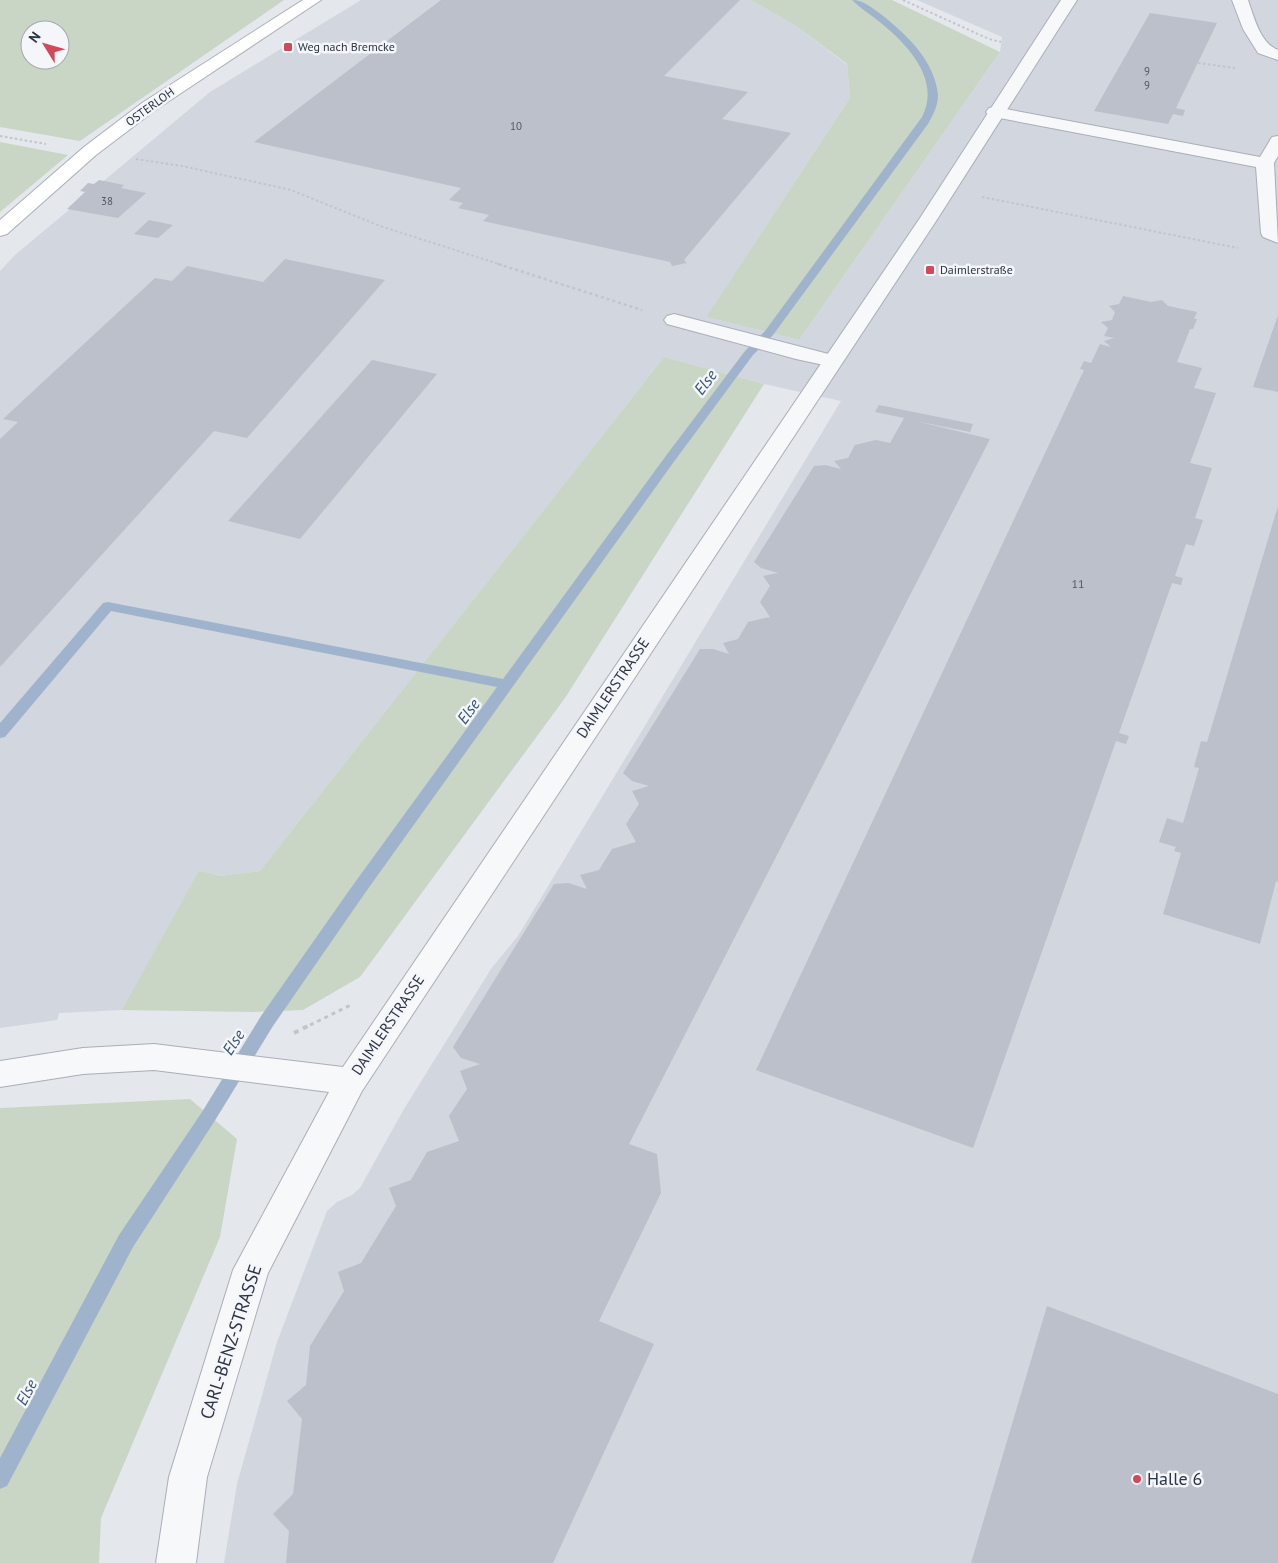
<svg xmlns="http://www.w3.org/2000/svg" width="1278" height="1563" font-family="'PT Sans',sans-serif">
  <rect width="100%" height="100%" fill="#e4e7ec"/>
  <!-- built -->
  <polygon fill="#d2d6de" points="361,0 751,0 796,26 847,65 850,98 706,317 799,340 1000,52 1002,37 917,0 1278,0 1278,1563 224,1563 237,1484 277,1342 327,1211 337,1202 352,1195 360,1188 404,1109 491,969 518,936 841,401 764,384 664,357 260,871 218,876 122,1010 59,1013 57,1020 0,1028 0,271 15,255 210,92"/>
  <!-- green -->
  <g fill="#c9d6c5" fill-rule="evenodd">
    <path d="M 0,0 L 284,0 L 80,141 L 0,127 ZM 30,30 L 60,30 L 60,60 L 30,60 Z"/>
    <polygon points="751,0 892,0 1000,52 799,340 706,317 850,98 847,64 796,26"/>
    <polygon points="0,142 68,155 0,212"/>
    <polygon points="664,357 764,384 565,698 360,977 303,1010 253,1012 122,1010 199,871 219,876 260,871"/>
    <polygon points="190,1099 237,1139 220,1237 101,1518 99,1563 0,1563 0,1108"/>
  </g>
  <g fill="none" stroke-linecap="round" stroke-linejoin="round">
    <!-- stream -->
    <path fill="#9fb4cc" fill-rule="evenodd" d="M 852,0 C 864,0 872,8 882,15 C 907,35 935,61 938,95 C 938,106 933,115 928,124 L 773,335 L 753,355 L 673,463 L 365,893 L 273,1026 L 214,1122 L 133,1247 L 7,1486 L 0,1489 L 0,1458 L 119,1235 L 202,1112 L 261,1016 L 353,885 L 497,687 L 111,611 L 5,737 L 0,738 L 0,723 L 103,603 L 108,602 L 503,679 L 665,457 L 745,351 L 765,331 L 922,117 C 942,78 905,42 876,19 C 868,13 859,7 852,0 Z"/>
  </g>
  <!-- building -->
  <g fill="#bbc0ca">
    <polygon points="441,0 740,0 664,76 748,92 722,119 791,133 684,260 687,263 672,266 670,262 483,221 489,215 458,208 463,203 449,200 461,188 254,142"/>
    <polygon points="1150,13 1217,23 1176,108 1185,110 1183,116 1173,114 1168,124 1094,111"/>
    <polygon points="99,180 124,185 121,188 146,193 118,218 67,209 85,192 80,191 88,183 94,184"/>
    <polygon points="149,220 173,225 158,238 134,234"/>
    <polygon points="285,259 385,280 247,438 214,431 0,667 0,439 18,422 3,419 155,278 172,281 187,266 263,282"/>
    <polygon points="1123,296 1151,302 1162,300 1168,306 1197,312 1194,319 1197,319 1193,329 1190,329 1177,362 1202,368 1194,388 1216,393 1190,463 1212,468 1195,518 1203,520 1194,546 1186,544 1175,576 1183,578 1181,585 1172,583 1119,733 1129,736 1126,744 1116,741 973,1148 756,1070 1084,370 1080,369 1084,361 1091,363 1100,344 1111,347 1104,341 1114,338 1104,336 1108,328 1101,322 1112,320 1115,312 1109,306 1119,304"/>
    <polygon points="1278,315 1278,392 1253,387"/>
    <polygon points="372,360 437,374 300,539 228,521"/>
    <polygon points="879,405 973,424 970,432 916,421 990,439 629,1144 657,1154 661,1193 599,1321 654,1344 553,1563 286,1563 289,1531 273,1514 293,1494 302,1419 287,1401 306,1385 310,1346 344,1291 338,1272 361,1263 396,1206 389,1188 411,1180 427,1152 459,1141 449,1116 467,1089 460,1071 480,1064 461,1058 453,1047 554,884 568,883 587,889 580,875 599,870 612,849 636,842 626,824 639,804 632,791 649,786 632,781 623,773 700,649 713,649 729,654 723,643 738,639 748,622 770,617 760,602 770,586 763,576 778,573 761,568 754,562 814,466 825,465 841,469 834,461 848,458 855,445 876,440 890,443 904,418 875,412"/>
    <polygon points="1278,506 1278,882 1276,881 1260,944 1163,914 1181,853 1174,851 1176,847 1159,842 1167,818 1183,823 1199,768 1194,767 1201,741 1207,742"/>
    <polygon points="1047,1306 1278,1394 1278,1563 971,1563"/>
  </g>
  <g fill="none" stroke-linecap="round" stroke-linejoin="round">
    <defs>
      <g id="lane">
        <path d="M 1232,0 L 1248,0 C 1254,17 1260,43 1278,50 L 1278,60 L 1258,53 L 1243,29 Z"/>
        <polygon points="995,107 1260,157 1272,137 1278,136 1278,156 1274,163 1278,243 1263,237 1261,233 1256,167 989,116 986,112 989,108"/>
        <polygon points="674,314 840,357 843,361 840,365 833,367 796,359 667,324 664,320 667,316"/>
      </g>
      <polygon id="street" points="1061,0 1077,0 938,218 362,1091 268,1273 207,1477 196,1563 156,1563 169,1477 233,1270 329,1092 154,1070 83,1074 0,1087 0,1061 83,1048 154,1044 343,1067 920,218"/>
      <polygon id="secondary" points="303,0 321,0 154,111 96,155 7,234 0,236 0,220 84,147 142,103"/>
    </defs>
    <!-- lane casing -->
    <use href="#lane" stroke="#a9aeb7" stroke-width="2"/>
    <!-- street casing -->
    <use href="#street" stroke="#a9aeb7" stroke-width="2"/>
    <!-- secondary casing -->
    <use href="#secondary" stroke="#a9aeb7" stroke-width="2"/>
    <!-- path-far3 -->
    <g stroke="#c2c5cb" stroke-width="2" stroke-dasharray="2.5 2.5" stroke-linecap="butt">
      <polyline points="903,0 989,39 1001,42"/>
      <polyline points="1198,63 1235,68"/>
      <polyline points="0,136 46,144"/>
      <polyline points="136,159 182,166 291,190 380,226 502,265"/>
      <polyline points="982,197 1238,248"/>
    </g>
    <!-- path-far2 -->
    <polyline stroke="#c2c5cb" stroke-width="2.5" stroke-dasharray="3 3" stroke-linecap="butt" points="498,264 642,310"/>
    <!-- path-far1 -->
    <polyline stroke="#c2c5cb" stroke-width="3" stroke-dasharray="4 4" stroke-linecap="butt" points="310,1025 353,1004"/>
    <!-- path -->
    <polyline stroke="#c2c5cb" stroke-width="4" stroke-dasharray="5 5" stroke-linecap="butt" points="294,1033 312,1024"/>
    <!-- lane -->
    <use href="#lane" fill="#f7f8fa" fill-rule="evenodd"/>
    <!-- street -->
    <use href="#street" fill="#f7f8fa" fill-rule="evenodd"/>
    <!-- secondary -->
    <use href="#secondary" fill="#fff" fill-rule="evenodd"/>
  </g>
  <!-- markers -->
  <g fill="#d1495b" stroke="#f4f6f9" stroke-width="2">
    <rect x="283" y="42" width="10" height="10" rx="2.5"/>
    <rect x="925" y="265" width="10" height="10" rx="2.5"/>
    <circle cx="1137" cy="1479" r="5"/>
  </g>
  <g text-anchor="middle" stroke-width="5" stroke-linejoin="round" paint-order="stroke">
    <!-- far-number labels -->
    <g font-size="11" fill="#4f5766">
      <text x="1147" y="75">9</text>
      <text x="1147" y="89">9</text>
      <text x="516" y="130">10</text>
      <text x="107" y="205">38</text>
    </g>
    <!-- far-poi labels -->
    <g font-size="12" fill="#2b3445" stroke="#f4f6f9" text-anchor="start">
      <text x="298" y="51">Weg nach Bremcke</text>
      <text x="940" y="274">Daimlerstraße</text>
    </g>
    <!-- far-street labels -->
    <g font-size="12" fill="#2b3445" stroke="#f4f6f9">
      <text transform="translate(150 107) rotate(-36)" y="4">OSTERLOH</text>
    </g>
    <!-- number labels -->
    <g font-size="12" fill="#4f5766">
      <text x="1078" y="588">11</text>
    </g>
    <!-- street labels -->
    <g font-size="15" fill="#2b3445" stroke="#f4f6f9">
      <text transform="translate(613 688) rotate(-56)" y="5">DAIMLERSTRASSE</text>
      <text transform="translate(388 1025) rotate(-56)" y="5">DAIMLERSTRASSE</text>
    </g>
    <!-- water labels -->
    <g font-size="16" font-style="italic" fill="#34527a" stroke="#f4f6f9">
      <text transform="translate(705 382) rotate(-53)" y="6">Else</text>
      <text transform="translate(468 711) rotate(-54)" y="6">Else</text>
      <text transform="translate(233 1042) rotate(-57)" y="6">Else</text>
      <text transform="translate(26 1392) rotate(-62)" y="6">Else</text>
    </g>
    <!-- near-street labels -->
    <g font-size="18" fill="#2b3445" stroke="#f4f6f9">
      <text transform="translate(231 1342) rotate(-72)" y="6">CARL-BENZ-STRASSE</text>
    </g>
    <!-- near-poi labels -->
    <g font-size="18" fill="#2b3445" stroke="#f4f6f9" text-anchor="start">
      <text x="1147" y="1485">Halle 6</text>
    </g>
  </g>
  <!-- north arrow -->
  <g transform="translate(45 45) rotate(307)"><circle r="24" fill="#f4f6f9" stroke="#a4a8b1"/>
  <path d="M0-4L9 19L0 12L-9 19Z" fill="#d1495b"/>
  <text y="-8" font-size="14" font-weight="bold" text-anchor="middle" fill="#2b3445">N</text>
  </g>
</svg>
